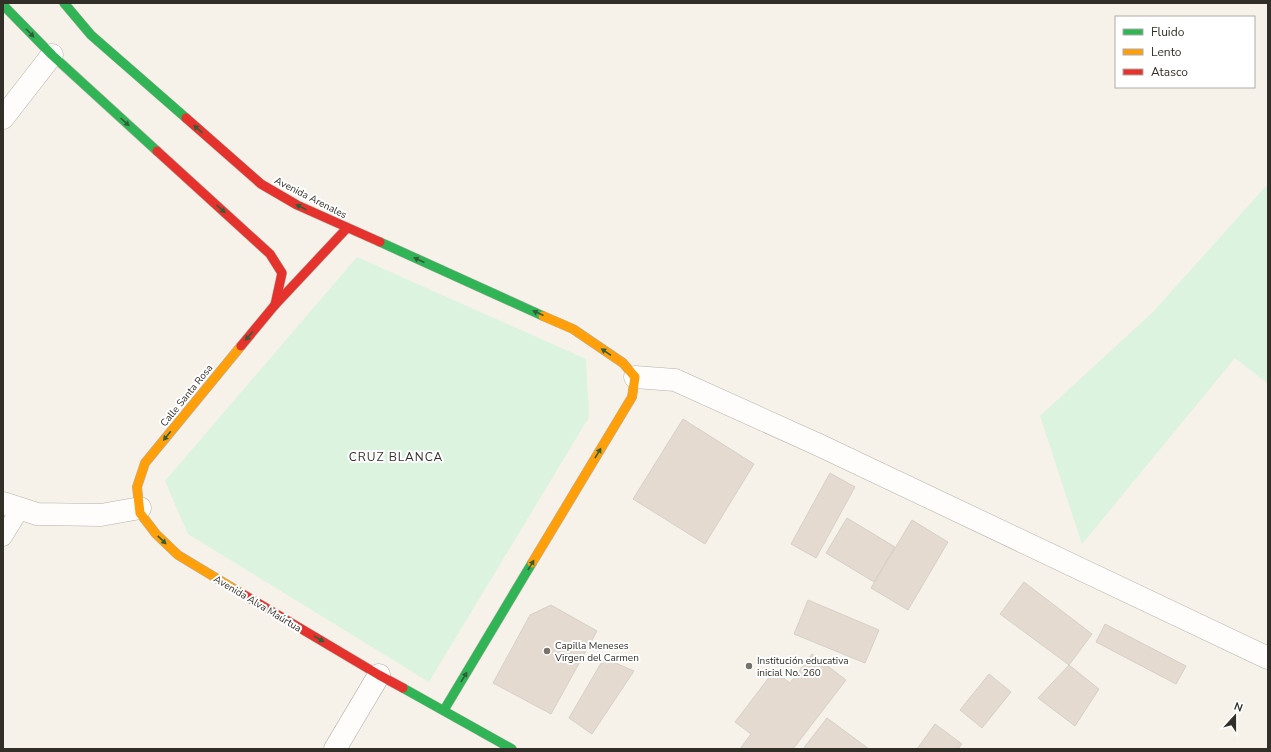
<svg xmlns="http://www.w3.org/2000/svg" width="1271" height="752" font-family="'Nunito Sans',sans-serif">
  <rect width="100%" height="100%" fill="#f6f2e9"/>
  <!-- green -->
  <g fill="#dcf3e0">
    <polygon points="1268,184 1268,384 1235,358 1082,544 1040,416 1153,312"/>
    <polygon points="357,257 586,359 589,417 429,682 188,534 165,481"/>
  </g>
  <!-- building -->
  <g fill="#e4dad0" stroke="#d5d0ca">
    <polygon points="683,419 754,464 705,544 633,499"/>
    <polygon points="830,473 855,487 816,558 791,544"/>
    <polygon points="847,518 895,547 874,582 826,553"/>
    <polygon points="912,520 948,542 908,610 871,588"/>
    <polygon points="1024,582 1092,634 1069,665 1000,614"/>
    <polygon points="808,600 879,630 865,663 794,634"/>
    <polygon points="551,605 597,631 551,714 493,683 530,615"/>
    <polygon points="1105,624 1186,666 1176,684 1096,642"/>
    <polygon points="812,654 846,680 793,749 740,749 751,734 735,722 774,671 790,683"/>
    <polygon points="604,658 634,671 592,734 569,718"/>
    <polygon points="1069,665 1099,689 1075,726 1038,698"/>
    <polygon points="989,674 1011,692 982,728 960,710"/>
    <polygon points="827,718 869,749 803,749"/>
    <polygon points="935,724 962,744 958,749 917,749"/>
  </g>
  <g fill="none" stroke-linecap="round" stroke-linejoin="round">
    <defs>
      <polyline id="lane" points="3,537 20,509"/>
      <g id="street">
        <polyline points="3,118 52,55"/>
        <polyline points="635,377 675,380 819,445 1268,658"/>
        <polyline points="3,503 37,514 101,515 140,508"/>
        <polyline points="335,749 379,675"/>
      </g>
      <g id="fast">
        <polyline points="64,3 91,35 186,118"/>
        <polyline points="3,5 52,55 157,151"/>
        <polyline points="380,242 543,316"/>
        <polyline points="403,688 512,749"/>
        <polyline points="444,710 532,563"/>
      </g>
      <g id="slow">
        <polyline points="532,563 632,397 635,377 623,363 573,329 543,316"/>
        <polyline points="241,593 178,555 156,534 140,513 137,487 145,463 241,346"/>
      </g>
      <g id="jam">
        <polyline points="186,118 261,184 297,205 380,242"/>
        <polyline points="157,151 270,254 282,273 275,305"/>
        <polyline points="241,346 274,306 347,228"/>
        <polyline points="241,593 379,675 403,688"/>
      </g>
    </defs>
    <!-- lane casing -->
    <use href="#lane" stroke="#b5b1aa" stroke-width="19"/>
    <!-- street casing -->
    <use href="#street" stroke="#b5b1aa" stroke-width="23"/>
    <!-- fast casing -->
    <use href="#fast" stroke="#b5b1aa" stroke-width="10"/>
    <!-- slow casing -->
    <use href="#slow" stroke="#b5b1aa" stroke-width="10"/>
    <!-- jam casing -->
    <use href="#jam" stroke="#b5b1aa" stroke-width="10"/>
    <!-- lane -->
    <use href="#lane" stroke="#fefdfc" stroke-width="18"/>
    <!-- street -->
    <use href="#street" stroke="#fefdfc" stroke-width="22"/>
    <!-- fast -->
    <use href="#fast" stroke="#30b455" stroke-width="9"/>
    <!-- slow -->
    <use href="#slow" stroke="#ff9f0a" stroke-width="9"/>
    <!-- jam -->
    <use href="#jam" stroke="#e5322d" stroke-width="9"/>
  </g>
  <!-- one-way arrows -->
  <defs><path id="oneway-solid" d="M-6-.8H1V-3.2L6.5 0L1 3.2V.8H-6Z"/></defs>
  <g fill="#315e38">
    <use href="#oneway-solid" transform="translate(30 33) rotate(46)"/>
    <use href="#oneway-solid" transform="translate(125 122) rotate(42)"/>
    <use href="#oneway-solid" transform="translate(198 129) rotate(-139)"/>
    <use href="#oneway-solid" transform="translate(301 207) rotate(-154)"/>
    <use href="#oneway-solid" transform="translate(221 209) rotate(42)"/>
    <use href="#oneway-solid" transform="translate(419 260) rotate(-156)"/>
    <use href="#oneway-solid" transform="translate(538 313) rotate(-156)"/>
    <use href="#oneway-solid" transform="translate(249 336) rotate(130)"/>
    <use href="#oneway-solid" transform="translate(606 352) rotate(-146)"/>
    <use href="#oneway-solid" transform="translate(167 436) rotate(129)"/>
    <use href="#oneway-solid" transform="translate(598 453) rotate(-59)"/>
    <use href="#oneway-solid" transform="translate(162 540) rotate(44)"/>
    <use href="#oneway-solid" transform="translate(531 565) rotate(-59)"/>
    <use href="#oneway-solid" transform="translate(319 639) rotate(31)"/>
    <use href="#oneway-solid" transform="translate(464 677) rotate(-59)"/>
  </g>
  <!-- markers -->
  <g fill="#77736c" stroke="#fff" stroke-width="1.5">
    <circle cx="547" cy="651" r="4"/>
    <circle cx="749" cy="666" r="4"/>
  </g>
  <g text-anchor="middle" stroke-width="4" stroke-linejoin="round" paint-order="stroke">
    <!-- street labels -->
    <g font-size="10" fill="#322f28" stroke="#fff">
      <text transform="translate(311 197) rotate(27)" y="4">Avenida Arenales</text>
      <text transform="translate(186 395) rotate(-51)" y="4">Calle Santa Rosa</text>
      <text transform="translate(258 603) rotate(31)" y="4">Avenida Alva Maúrtua</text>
    </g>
    <!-- poi labels -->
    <g font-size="10" fill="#322f28" stroke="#fff" text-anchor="start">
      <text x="555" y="649">Capilla Meneses<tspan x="555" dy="12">Virgen del Carmen</tspan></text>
      <text x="757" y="664">Institución educativa<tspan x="757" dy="12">inicial No. 260</tspan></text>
    </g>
    <!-- quarter labels -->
    <g font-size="12" letter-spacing="1" fill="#322f28" stroke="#fff">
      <text x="396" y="461">CRUZ BLANCA</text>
    </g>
  </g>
  <!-- border -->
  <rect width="1271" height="752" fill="none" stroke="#322f28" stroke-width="8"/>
  <!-- legend -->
  <rect x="1115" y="16" width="140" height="72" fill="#ffffff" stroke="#adaca9"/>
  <rect x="1123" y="29" width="20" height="6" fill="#30b455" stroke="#adaca9"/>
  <text x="1151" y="36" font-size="12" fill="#322f28">Fluido</text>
  <rect x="1123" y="49" width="20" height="6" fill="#ff9f0a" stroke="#adaca9"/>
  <text x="1151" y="56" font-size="12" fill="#322f28">Lento</text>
  <rect x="1123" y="69" width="20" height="6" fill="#e5322d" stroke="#adaca9"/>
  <text x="1151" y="76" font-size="12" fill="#322f28">Atasco</text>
  <!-- north arrow -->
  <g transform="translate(1235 716) rotate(21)" stroke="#ffffff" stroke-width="3" paint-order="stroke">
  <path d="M0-3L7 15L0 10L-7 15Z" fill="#322f28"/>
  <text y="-6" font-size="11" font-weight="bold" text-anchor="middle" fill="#322f28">N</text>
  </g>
</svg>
